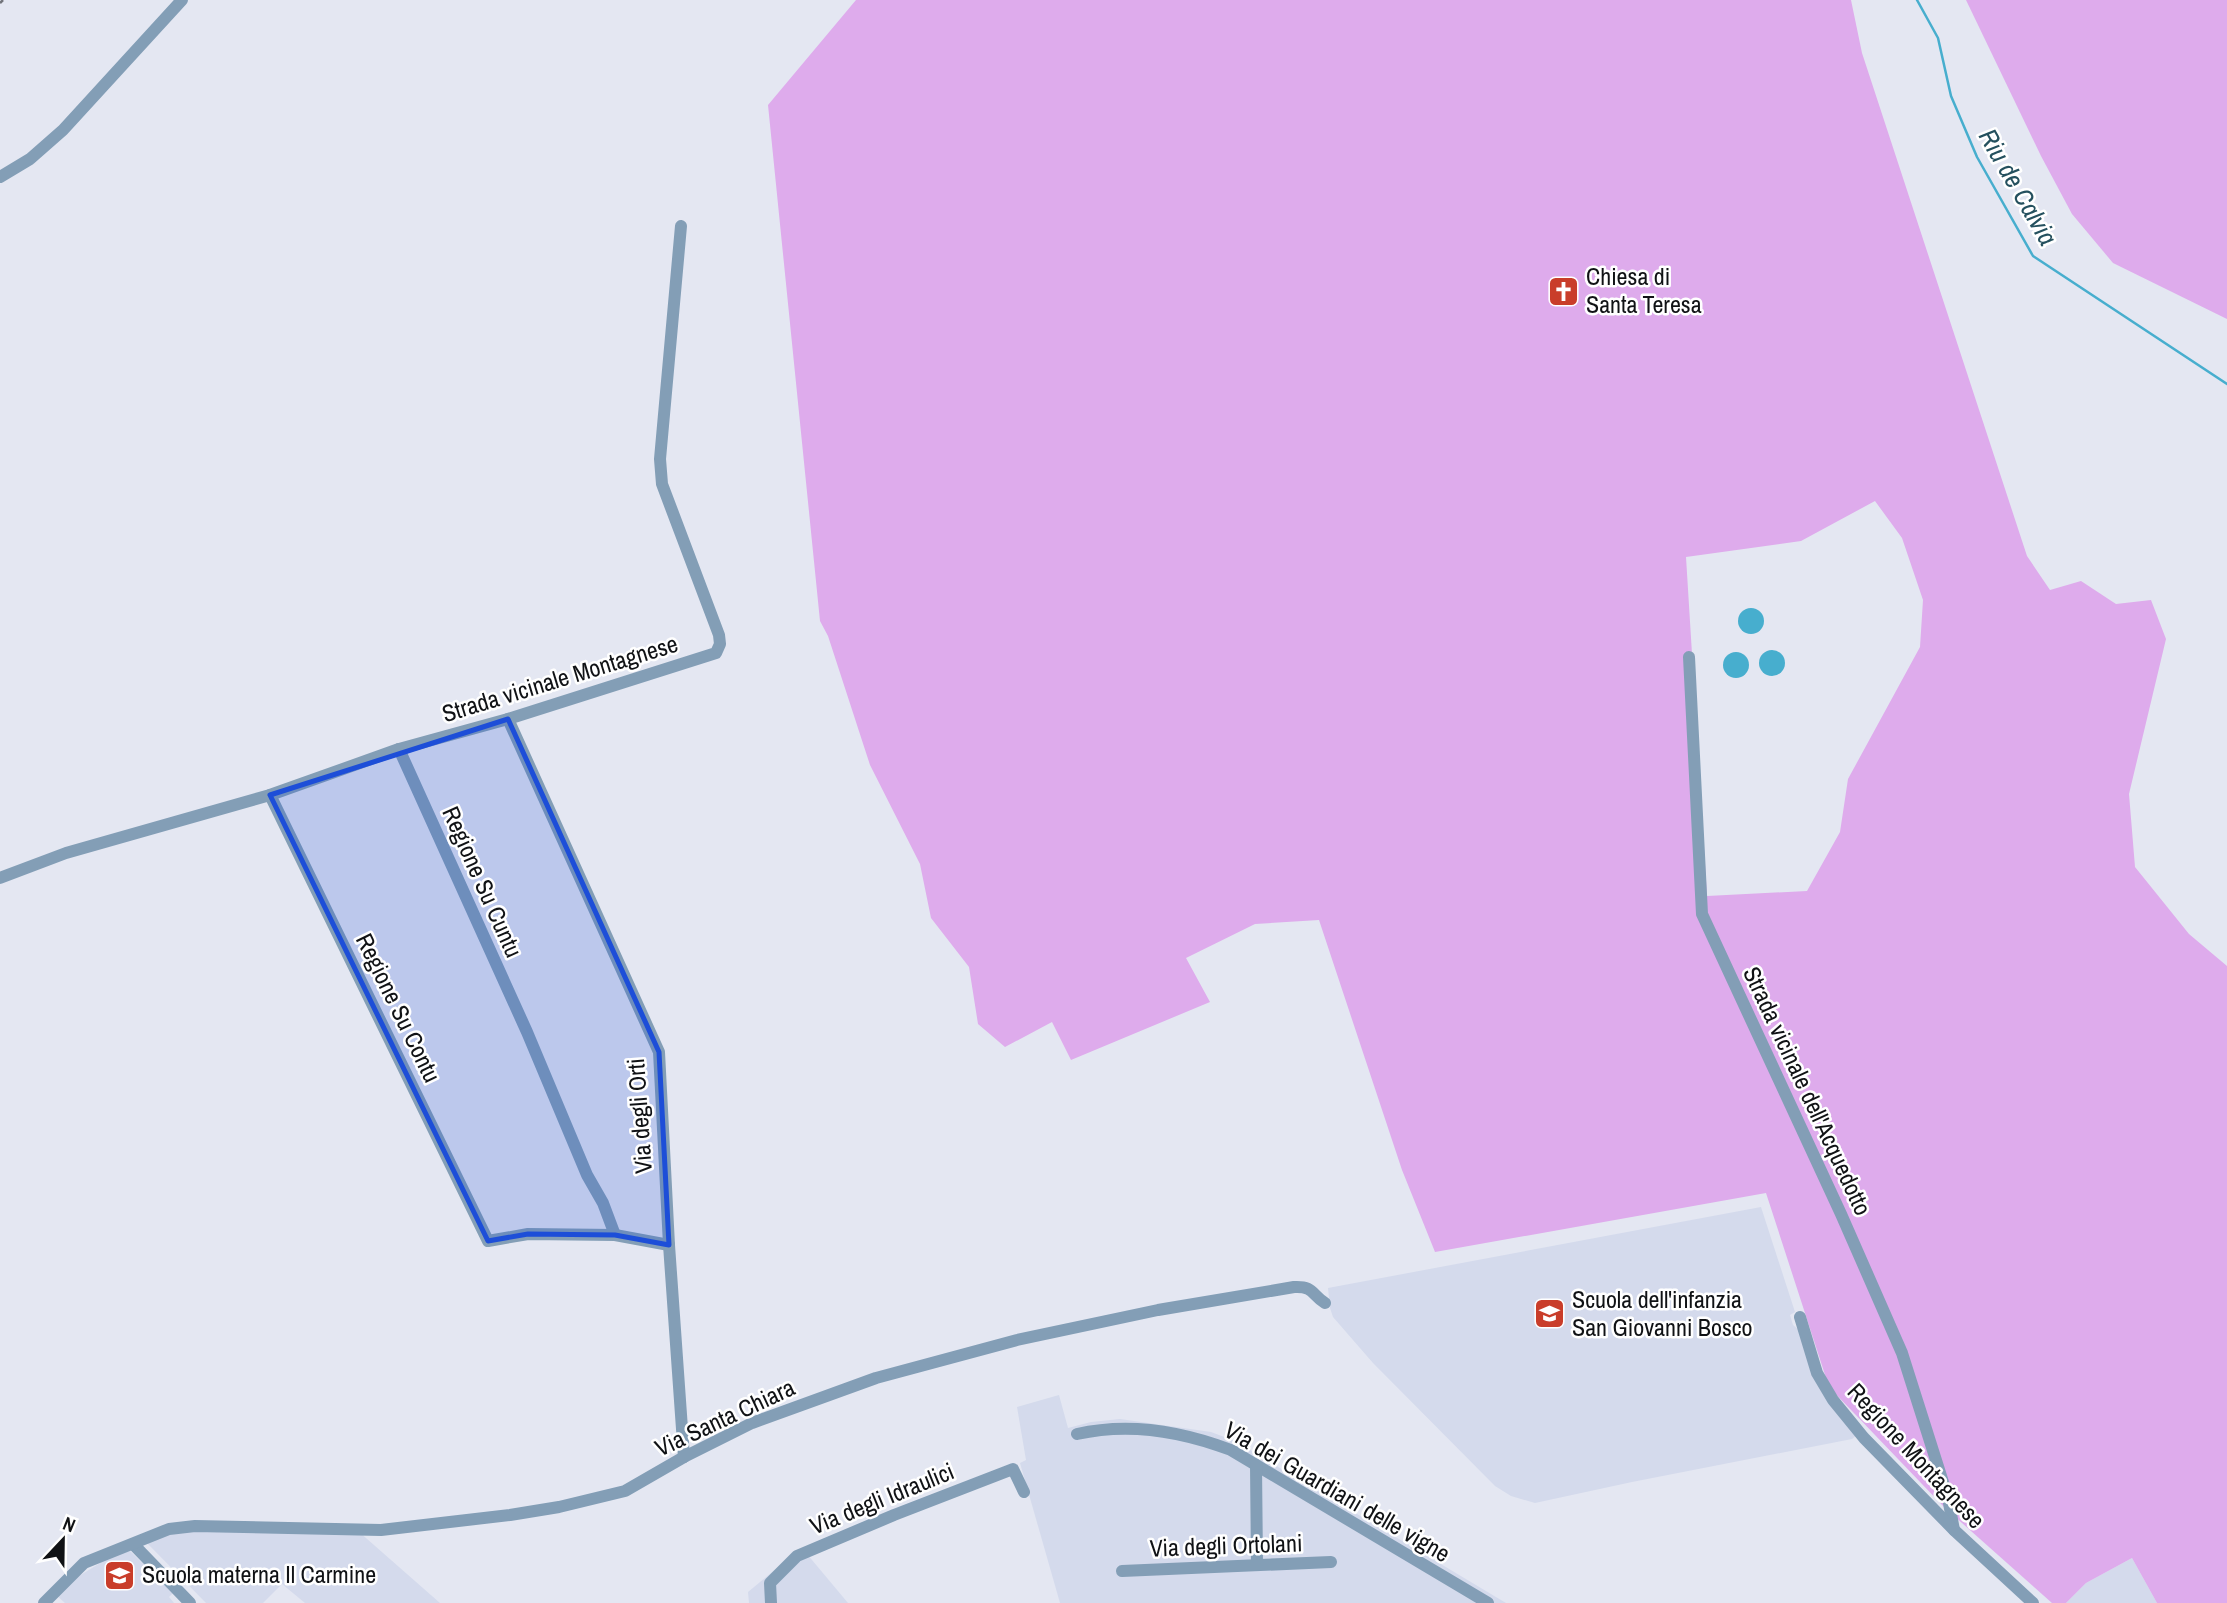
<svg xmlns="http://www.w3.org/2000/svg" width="2227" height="1603" font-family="'Archivo Narrow',sans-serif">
  <rect width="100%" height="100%" fill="#e4e7f2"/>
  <!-- built -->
  <g fill="#d4daec">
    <polygon points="1761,1207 1795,1312 1790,1315 1793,1325 1799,1330 1857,1435 1852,1439 1632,1482 1535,1503 1511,1496 1495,1486 1373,1363 1333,1317 1330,1308 1328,1288"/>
    <polygon points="1059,1395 1068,1428 1091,1422 1120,1419 1211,1432 1235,1441 1506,1603 1060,1603 1020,1463 1026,1460 1017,1407"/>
    <polygon points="177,1531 358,1531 440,1603 305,1603 282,1584 263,1603 206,1603 147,1543"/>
    <polygon points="130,1551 173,1593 169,1597 174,1603 65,1603 53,1592 110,1557"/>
    <polygon points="795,1553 807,1554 848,1603 749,1603 748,1592"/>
    <polygon points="2132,1558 2157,1603 2066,1603 2086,1583"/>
  </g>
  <!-- green -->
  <g fill="#deabec" fill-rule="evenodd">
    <path d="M 856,0 L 1851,0 L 1862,53 L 2027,556 L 2050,590 L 2081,581 L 2116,604 L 2151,600 L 2166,639 L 2129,794 L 2135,867 L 2189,934 L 2227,966 L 2227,1603 L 2157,1603 L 2132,1558 L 2086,1583 L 2066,1603 L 2052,1603 L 1944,1507 L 1829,1387 L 1766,1193 L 1435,1252 L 1402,1170 L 1319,920 L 1255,924 L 1186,958 L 1210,1002 L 1071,1060 L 1052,1022 L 1005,1047 L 978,1024 L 969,967 L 931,918 L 920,864 L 870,765 L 828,636 L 820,621 L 768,105 ZM 1875,501 L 1902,538 L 1923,600 L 1920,647 L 1848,779 L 1840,832 L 1807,891 L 1707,896 L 1686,557 L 1801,541 Z"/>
    <polygon points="1966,0 2227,0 2227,319 2113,263 2072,214 2041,156"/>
  </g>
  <!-- water -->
  <g fill="#47aece">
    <circle cx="1751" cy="621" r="13"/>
    <circle cx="1772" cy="663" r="13"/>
    <circle cx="1736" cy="665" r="13"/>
  </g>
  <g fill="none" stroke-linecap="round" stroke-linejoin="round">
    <!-- stream -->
    <polyline stroke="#47aece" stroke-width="2.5" points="1917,0 1938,38 1951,96 1977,157 2033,256 2227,384"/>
    <!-- minor -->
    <g stroke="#839eb6" stroke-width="12">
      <polyline points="0,177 30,159 63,130 182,0"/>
      <polyline points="1689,657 1702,914 1841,1214 1902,1353 1948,1498 1954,1530"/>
      <polyline points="508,719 659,1052 669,1245 684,1457"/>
      <polyline points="399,749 527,1032 587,1175 603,1203 615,1235"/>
      <polyline points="270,795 488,1241 528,1234 615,1235 669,1245"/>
      <polyline points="0,878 66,853 270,795 399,749 508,719 716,653 720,644 719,635 662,484 660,459 681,226"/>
      <polyline points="1800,1317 1817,1373 1833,1400 1864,1438 1954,1530 2033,1603"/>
      <path d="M 1077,1434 C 1129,1422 1181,1431 1231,1450 L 1488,1603"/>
      <polyline points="1256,1465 1257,1565"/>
      <polyline points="133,1544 190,1603"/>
      <polyline points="1122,1571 1331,1562"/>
      <path d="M 44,1603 L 84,1563 L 169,1529 L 195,1526 L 381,1530 L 510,1515 L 559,1507 L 625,1491 L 684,1457 L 752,1423 L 876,1378 L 1017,1340 L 1158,1310 L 1294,1287 C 1314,1286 1311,1294 1325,1303"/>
      <polyline points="771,1603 770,1583 797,1556 894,1515 1013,1469 1024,1492"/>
    </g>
    <!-- rail -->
    <polyline stroke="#72747b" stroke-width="2.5" stroke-dasharray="14 7" stroke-linecap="butt" points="0,3 3,0"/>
  </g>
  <!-- marked area -->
  <path fill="#1d4ed8" fill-opacity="0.2" stroke="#1d4ed8" stroke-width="5" stroke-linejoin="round" d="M 508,719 L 659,1052 L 669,1245 L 615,1235 L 528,1234 L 488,1241 L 270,795 Z"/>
  <!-- icons -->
  <defs>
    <symbol id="church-square" viewBox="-11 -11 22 22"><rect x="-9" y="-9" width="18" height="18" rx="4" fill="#c93d2a" stroke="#fff"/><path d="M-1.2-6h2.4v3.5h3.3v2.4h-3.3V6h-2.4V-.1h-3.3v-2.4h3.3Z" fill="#fff"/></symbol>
    <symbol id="school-square" viewBox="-11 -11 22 22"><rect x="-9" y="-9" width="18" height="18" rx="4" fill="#c93d2a" stroke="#fff"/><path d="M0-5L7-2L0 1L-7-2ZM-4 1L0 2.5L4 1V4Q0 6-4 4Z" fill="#fff"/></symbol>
  </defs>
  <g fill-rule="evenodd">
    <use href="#church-square" x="1546" y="274" width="35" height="35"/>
    <use href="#school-square" x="1532" y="1296" width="35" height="35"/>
    <use href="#school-square" x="102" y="1558" width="35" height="35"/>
  </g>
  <g text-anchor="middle" stroke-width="5" stroke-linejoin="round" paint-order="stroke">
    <!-- poi labels -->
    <g font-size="24" fill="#101215" stroke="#fff" text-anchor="start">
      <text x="1586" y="285">Chiesa di<tspan x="1586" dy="28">Santa Teresa</tspan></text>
      <text x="1572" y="1308">Scuola dell'infanzia<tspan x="1572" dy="28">San Giovanni Bosco</tspan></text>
      <text x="142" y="1583">Scuola materna Il Carmine</text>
    </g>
    <!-- street labels -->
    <g font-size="24" fill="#101215" stroke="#fff">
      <text transform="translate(560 679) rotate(-17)" y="8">Strada vicinale Montagnese</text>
      <text transform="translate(482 882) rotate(66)" y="8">Regione Su Cuntu</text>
      <text transform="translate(398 1008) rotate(64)" y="8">Regione Su Contu</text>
      <text transform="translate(1807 1091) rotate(65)" y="8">Strada vicinale dell'Acquedotto</text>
      <text transform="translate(640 1116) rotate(-94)" y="8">Via degli Orti</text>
      <text transform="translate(725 1418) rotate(-25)" y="8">Via Santa Chiara</text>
      <text transform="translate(1916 1456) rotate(47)" y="8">Regione Montagnese</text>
      <text transform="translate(1337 1492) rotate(30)" y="8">Via dei Guardiani delle vigne</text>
      <text transform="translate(882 1499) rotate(-22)" y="8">Via degli Idraulici</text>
      <text transform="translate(1226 1546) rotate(-2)" y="8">Via degli Ortolani</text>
    </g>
    <!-- water labels -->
    <g font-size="26" font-style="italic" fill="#24505e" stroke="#fff">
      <text transform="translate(2018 187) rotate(60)" y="9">Riu de Calvia</text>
    </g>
  </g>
  <!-- north arrow -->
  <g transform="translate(63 1540) rotate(22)" stroke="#ffffff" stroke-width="5" paint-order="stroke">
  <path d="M0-5L12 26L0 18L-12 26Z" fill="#101215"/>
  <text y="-10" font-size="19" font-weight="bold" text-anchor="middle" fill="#101215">N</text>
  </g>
</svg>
